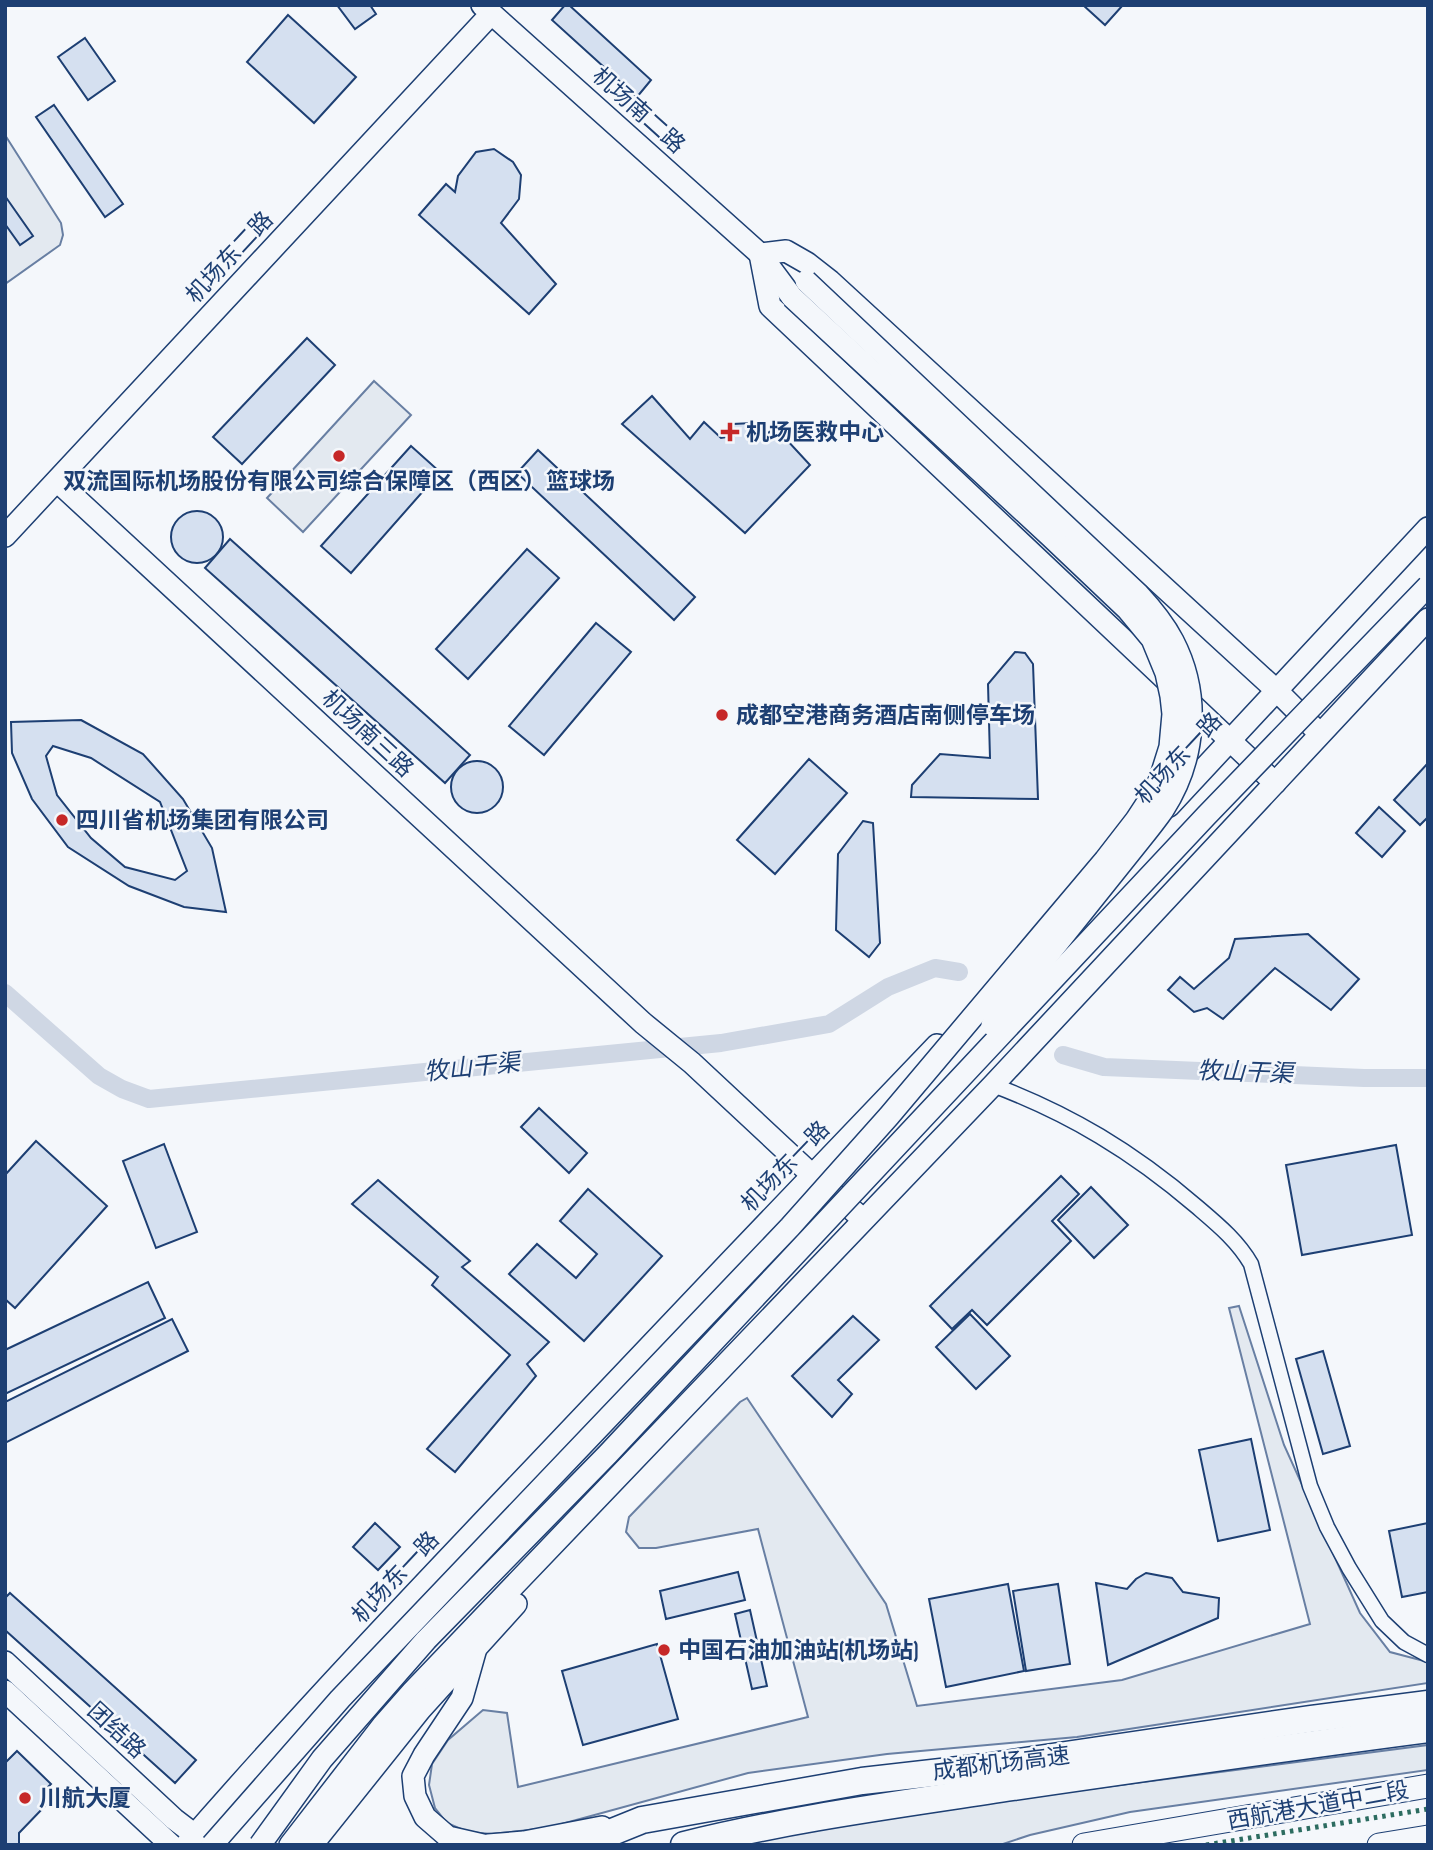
<svg xmlns="http://www.w3.org/2000/svg" width="1433" height="1850" font-family="'Sofia Sans Condensed','Noto Sans SC',sans-serif">
  <rect width="100%" height="100%" fill="#f4f7fb"/>
  <!-- green -->
  <g fill="#e3e9f0" stroke="#687fa3" stroke-width="2">
    <polygon points="5,135 61,223 63,235 60,245 5,284"/>
    <polygon points="374,381 411,415 303,532 267,498"/>
    <polygon points="1239,1306 1284,1445 1360,1613 1390,1652 1428,1662 1428,1683 1077,1737 887,1754 748,1773 547,1828 492,1834 468,1832 447,1823 435,1808 429,1785 432,1764 448,1740 483,1710 507,1713 518,1787 808,1717 758,1529 656,1548 639,1548 626,1532 629,1517 740,1402 747,1398 886,1604 917,1706 1122,1680 1310,1624 1229,1308"/>
    <polygon points="1428,1745 1428,1770 1130,1812 1030,1835 1000,1845 724,1845 928,1810"/>
  </g>
  <g fill="none" stroke-linecap="round" stroke-linejoin="round">
    <!-- canal -->
    <g stroke="#cfd7e4" stroke-width="18">
      <polyline points="5,993 99,1076 122,1089 149,1099 721,1043 829,1024 888,987 935,968 959,972"/>
      <polyline points="1063,1055 1104,1067 1364,1078 1428,1078"/>
    </g>
  </g>
  <!-- building -->
  <g fill="#d5e0f0" stroke="#1d3f73" stroke-width="2" fill-rule="evenodd">
    <polygon points="337,5 370,5 376,14 355,29"/>
    <polygon points="565,5 569,5 651,80 637,97 552,20"/>
    <polygon points="1083,5 1123,5 1105,25"/>
    <polygon points="288,15 356,77 314,123 247,62"/>
    <polygon points="85,38 115,81 88,100 58,57"/>
    <polygon points="54,105 123,204 105,217 36,117"/>
    <polygon points="494,149 513,162 521,175 519,199 501,223 556,284 529,314 419,215 446,184 455,192 458,176 476,152"/>
    <polygon points="5,196 33,236 20,245 5,224"/>
    <polygon points="307,338 335,365 242,464 213,437"/>
    <polygon points="652,396 690,439 704,422 721,438 734,436 733,424 753,423 755,437 766,436 774,426 810,465 745,533 622,424"/>
    <polygon points="411,446 440,472 351,573 321,546"/>
    <polygon points="538,450 695,597 674,620 517,473"/>
    <circle cx="197" cy="537" r="26"/>
    <polygon points="230,539 470,755 445,783 205,568"/>
    <polygon points="527,549 559,578 468,679 436,649"/>
    <polygon points="596,623 631,652 544,755 509,726"/>
    <polygon points="1015,652 1025,653 1033,664 1038,799 911,797 912,785 940,754 990,758 988,684"/>
    <path d="M 81,720 L 143,754 L 183,799 L 212,848 L 226,912 L 184,907 L 129,886 L 68,847 L 32,799 L 12,753 L 11,722 ZM 53,746 L 91,758 L 160,802 L 187,871 L 175,880 L 125,867 L 91,838 L 57,795 L 46,756 Z"/>
    <polygon points="809,759 847,793 775,874 737,840"/>
    <circle cx="477" cy="787" r="26"/>
    <polygon points="1428,763 1428,817 1420,825 1394,800"/>
    <polygon points="1379,807 1405,831 1382,857 1356,833"/>
    <polygon points="863,821 873,823 880,943 869,957 836,930 838,854"/>
    <polygon points="1308,934 1359,979 1331,1010 1275,968 1223,1019 1207,1008 1194,1012 1168,990 1180,977 1194,989 1229,958 1235,939"/>
    <polygon points="539,1108 587,1153 569,1173 521,1127"/>
    <polygon points="36,1141 107,1206 15,1308 5,1299 5,1175"/>
    <polygon points="164,1144 197,1232 156,1248 123,1161"/>
    <polygon points="1396,1145 1412,1235 1302,1255 1286,1165"/>
    <polygon points="1061,1176 1079,1194 1052,1221 1071,1241 987,1325 972,1310 952,1329 930,1306"/>
    <polygon points="378,1180 470,1261 462,1267 549,1342 527,1364 536,1376 455,1472 427,1449 510,1355 432,1285 438,1277 352,1204"/>
    <polygon points="1091,1187 1128,1225 1094,1258 1058,1220"/>
    <polygon points="588,1189 662,1256 584,1341 509,1274 537,1244 576,1278 597,1254 560,1221"/>
    <polygon points="148,1282 165,1318 5,1394 5,1350"/>
    <polygon points="970,1314 1010,1356 976,1389 936,1347"/>
    <polygon points="853,1316 879,1340 838,1380 852,1394 832,1417 792,1376"/>
    <polygon points="172,1319 188,1351 5,1443 5,1402"/>
    <polygon points="1323,1351 1350,1446 1323,1454 1296,1359"/>
    <polygon points="1251,1439 1270,1530 1218,1541 1199,1450"/>
    <polygon points="375,1523 400,1547 378,1570 353,1547"/>
    <polygon points="1428,1523 1428,1592 1402,1597 1389,1531"/>
    <polygon points="738,1572 745,1600 666,1619 660,1591"/>
    <polygon points="1146,1573 1172,1578 1183,1592 1219,1598 1218,1618 1108,1665 1096,1583 1127,1589 1136,1579"/>
    <polygon points="1008,1584 1024,1671 946,1687 929,1599"/>
    <polygon points="1058,1584 1070,1664 1026,1671 1013,1591"/>
    <polygon points="10,1593 196,1760 175,1783 5,1630 5,1598"/>
    <polygon points="750,1610 767,1686 752,1689 735,1614"/>
    <polygon points="657,1644 678,1719 583,1745 562,1671"/>
    <polygon points="17,1751 51,1784 42,1793 46,1800 45,1806 19,1833 19,1845 5,1845 5,1763"/>
  </g>
  <g fill="none" stroke-linecap="round" stroke-linejoin="round">
    <defs>
      <path id="street" d="M 993,1085 C 1070,1114 1133,1152 1196,1206 C 1217,1224 1237,1240 1251,1264 L 1310,1486 L 1327,1527 L 1349,1568 L 1382,1621 L 1404,1642 L 1428,1655"/>
      <g id="secondary">
        <polyline points="482,5 760,254 792,297"/>
        <polyline points="760,254 770,306 1275,783"/>
        <polyline points="760,254 786,251 807,263 830,281 1277,691 1315,729"/>
        <polyline points="57,481 643,1023 692,1063 812,1175 857,1214"/>
        <polyline points="5,536 491,14"/>
        <polyline points="1169,806 1428,528"/>
        <polyline points="475,1652 462,1698 424,1755 413,1776 415,1796 425,1817 448,1837 483,1845"/>
        <polyline points="5,1662 174,1819 195,1835"/>
        <polyline points="5,1691 171,1845"/>
        <path d="M 186,1845 C 298,1716 416,1592 534,1468 C 668,1327 802,1185 937,1045"/>
        <polyline points="290,1845 383,1725 413,1691 993,1085 1428,619"/>
        <polyline points="312,1845 420,1710 516,1604"/>
        <polyline points="488,1845 524,1842 602,1827"/>
      </g>
      <g id="primary">
        <polyline points="1084,1845 1428,1786"/>
        <polyline points="1379,1845 1428,1837"/>
      </g>
      <g id="highway">
        <polyline points="580,1845 642,1820 862,1781 985,1767 1310,1719 1428,1704"/>
        <path d="M 684,1845 C 792,1818 903,1804 1013,1787 C 1151,1767 1289,1747 1428,1729"/>
      </g>
    </defs>
    <!-- street casing -->
    <use href="#street" stroke="#1d3f73" stroke-width="17"/>
    <!-- secondary casing -->
    <use href="#secondary" stroke="#1d3f73" stroke-width="24"/>
    <!-- primary casing -->
    <use href="#primary" stroke="#1d3f73" stroke-width="25"/>
    <!-- highway casing -->
    <use href="#highway" stroke="#1d3f73" stroke-width="29"/>
    <!-- street -->
    <use href="#street" stroke="#f4f7fb" stroke-width="14"/>
    <!-- secondary -->
    <use href="#secondary" stroke="#f4f7fb" stroke-width="21"/>
    <!-- primary -->
    <use href="#primary" stroke="#f4f7fb" stroke-width="23"/>
    <!-- highway -->
    <use href="#highway" stroke="#f4f7fb" stroke-width="26"/>
    <defs>
      <g id="secondary-bridge">
        <path d="M 806,281 L 1138,594 C 1151,608 1164,624 1173,641 C 1201,695 1196,759 1163,810 C 1156,820 1148,830 1140,840 L 992,1025"/>
        <polyline points="212,1845 340,1699 790,1227 889,1116 1105,860 1136,820 1153,794 1160,779 1170,747 1173,714 1171,696 1166,673 1152,639 1128,610 1050,536 792,297"/>
        <polyline points="260,1845 322,1759 426,1640 608,1454 1206,816 1428,586"/>
      </g>
    </defs>
    <!-- secondary-bridge casing -->
    <use href="#secondary-bridge" stroke="#1d3f73" stroke-width="24" stroke-linecap="butt"/>
    <!-- secondary-bridge -->
    <use href="#secondary-bridge" stroke="#f4f7fb" stroke-width="21"/>
    <!-- hedge -->
    <polyline stroke="#2c6c60" stroke-width="5" stroke-dasharray="3.5 5" stroke-linecap="butt" points="1206,1845 1428,1809"/>
  </g>
  <!-- markers -->
  <g fill="#c62828" stroke="#f4f7fb" stroke-width="2.5">
    <path d="M726.5 421.5h7v7h7v7h-7v7h-7v-7h-7v-7h7z"/>
    <circle cx="339" cy="456" r="7"/>
    <circle cx="722" cy="715" r="7"/>
    <circle cx="62" cy="820" r="7"/>
    <circle cx="664" cy="1650" r="7"/>
    <circle cx="25" cy="1798" r="7"/>
  </g>
  <g text-anchor="middle" stroke-width="5" stroke-linejoin="round" paint-order="stroke">
    <!-- street labels -->
    <g font-size="23" fill="#1d3f73" stroke="#f4f7fb">
      <text transform="translate(639 110) rotate(42)" y="8">机场南二路</text>
      <text transform="translate(229 257) rotate(-47)" y="8">机场东二路</text>
      <text transform="translate(368 733) rotate(43)" y="8">机场南三路</text>
      <text transform="translate(1178 758) rotate(-47)" y="8">机场东一路</text>
      <text transform="translate(785 1166) rotate(-46)" y="8">机场东一路</text>
      <text transform="translate(395 1577) rotate(-47)" y="8">机场东一路</text>
      <text transform="translate(117 1730) rotate(43)" y="8">团结路</text>
      <text transform="translate(1001 1763) rotate(-7)" y="8">成都机场高速</text>
      <text transform="translate(1318 1805) rotate(-10)" y="8">西航港大道中二段</text>
    </g>
    <!-- poi labels -->
    <g font-size="23" font-weight="bold" fill="#1d3f73" stroke="#f4f7fb" text-anchor="start">
      <text x="746" y="440">机场医救中心</text>
      <text x="339" y="489" text-anchor="middle">双流国际机场股份有限公司综合保障区（西区）篮球场</text>
      <text x="736" y="723">成都空港商务酒店南侧停车场</text>
      <text x="76" y="828">四川省机场集团有限公司</text>
      <text x="678" y="1658">中国石油加油站(机场站)</text>
      <text x="39" y="1806">川航大厦</text>
    </g>
    <!-- water labels -->
    <g font-size="24" font-style="italic" fill="#1d3f73" stroke="#f4f7fb">
      <text transform="translate(472 1067) rotate(-6)" y="8">牧山干渠</text>
      <text transform="translate(1245 1072) rotate(2)" y="8">牧山干渠</text>
    </g>
  </g>
  <!-- border -->
  <rect width="1433" height="1850" fill="none" stroke="#1d3f73" stroke-width="14"/>
</svg>
